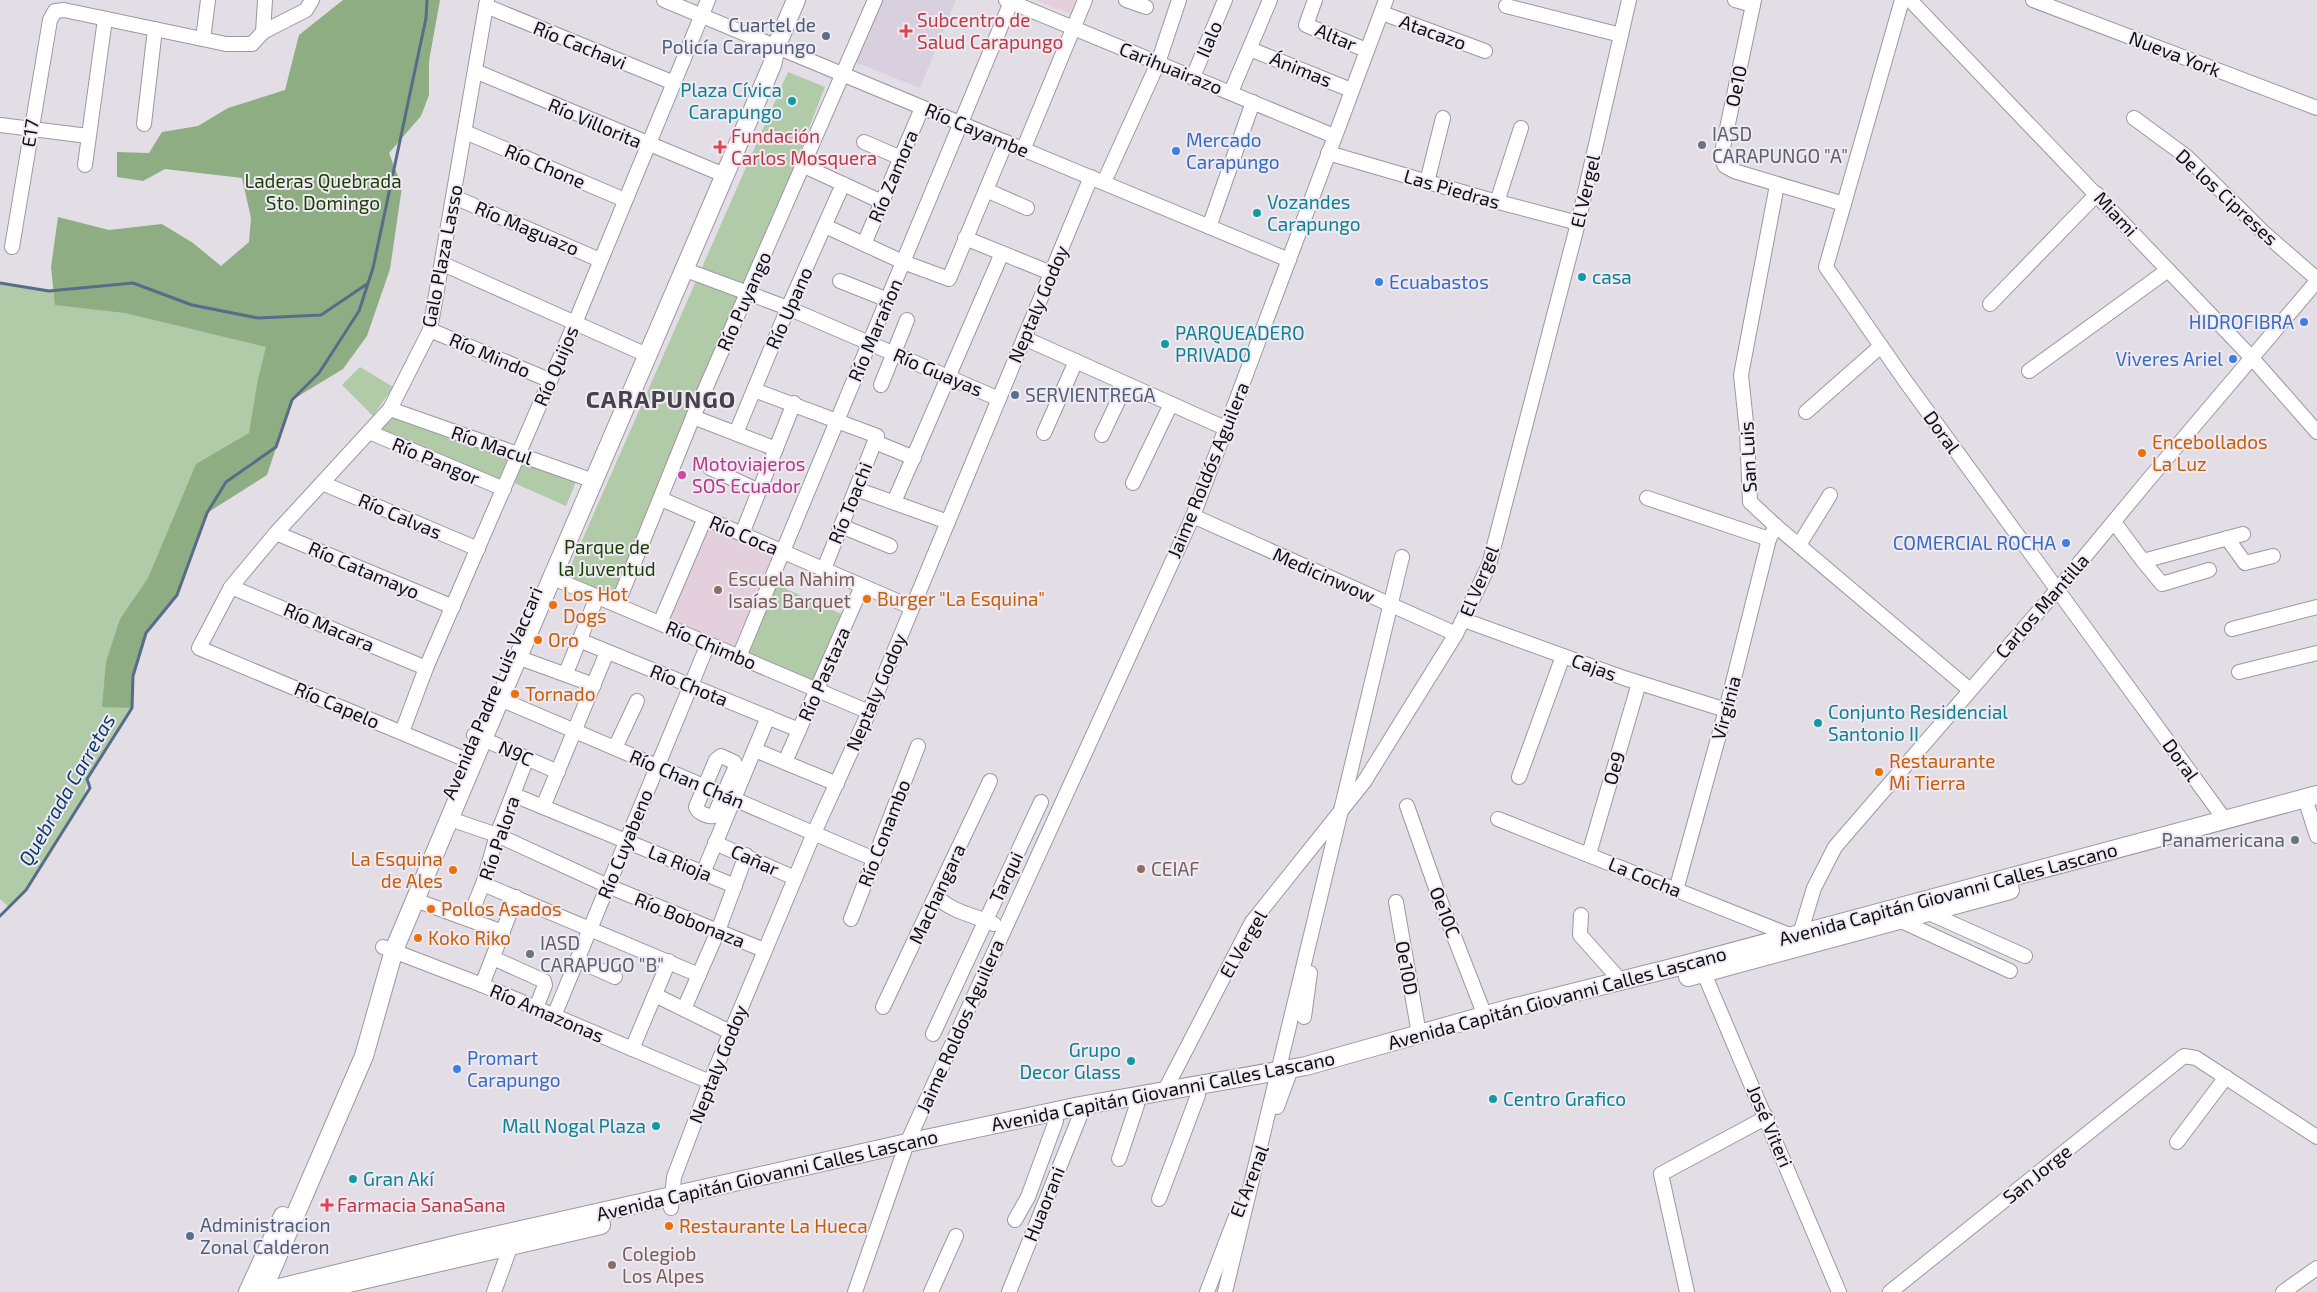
<svg xmlns="http://www.w3.org/2000/svg" width="2317" height="1292" font-family="'Exo 2',sans-serif">
  <rect width="100%" height="100%" fill="#e3dde6"/>
  <!-- built -->
  <polygon fill="#d8cfdf" points="880,0 956,0 920,88 855,62"/>
  <!-- education -->
  <g fill="#e4cfdc">
    <polygon points="1035,0 1076,0 1070,14"/>
    <polygon points="704,526 770,551 774,558 735,653 662,622"/>
  </g>
  <!-- green -->
  <g fill="#b1caa7">
    <polygon points="788,72 825,87 622,603 565,579"/>
    <polygon points="0,283 49,291 133,283 258,318 292,400 276,447 207,513 177,595 146,633 133,676 132,708 87,779 84,798 26,890 9,907 0,899"/>
    <polygon points="360,367 393,387 373,416 342,385"/>
    <polygon points="394,416 512,456 500,484 379,433"/>
    <polygon points="521,458 577,479 566,506 512,482"/>
    <polygon points="771,582 848,617 818,688 743,657"/>
  </g>
  <!-- forest -->
  <polygon fill="#8fad83" points="343,0 440,0 429,61 429,95 421,116 389,153 402,187 390,269 367,336 343,369 292,400 267,475 207,513 177,595 146,633 133,676 132,708 102,707 106,662 120,619 148,578 196,464 249,433 258,379 266,347 125,313 55,305 51,267 58,217 109,230 162,224 193,243 221,266 249,242 251,218 242,178 165,169 143,181 117,177 117,152 149,153 162,132 198,126 228,108 285,90 299,35"/>
  <g fill="none" stroke-linecap="round" stroke-linejoin="round">
    <!-- stream -->
    <g stroke="#566c88" stroke-width="3">
      <polyline points="0,283 49,291 133,283 192,305 258,318 321,315 367,284"/>
      <polyline points="0,916 26,890 90,788 87,779 132,708 133,676 146,633 177,595 207,513 226,482 276,447 292,400 319,373 359,311 373,268 426,18 427,0"/>
    </g>
    <defs>
      <g id="minor">
        <polyline points="664,0 1289,260"/>
        <polyline points="1006,0 1334,136"/>
        <polyline points="1126,0 1146,7"/>
        <polyline points="1315,0 1306,25 1366,50"/>
        <polyline points="1735,0 1753,5"/>
        <polyline points="1754,0 1721,157 1725,166 1734,171 1844,204"/>
        <polyline points="1902,0 1826,267 1906,382 2225,820"/>
        <polyline points="1910,0 2252,358 2317,432"/>
        <polyline points="2033,0 2317,108"/>
        <polyline points="486,6 674,83"/>
        <polyline points="1506,6 1621,35"/>
        <polyline points="1382,13 1485,51"/>
        <polyline points="263,32 265,0"/>
        <polyline points="203,39 208,0"/>
        <polyline points="1250,49 1351,90"/>
        <polyline points="475,71 717,172"/>
        <polyline points="1193,77 1225,0"/>
        <polyline points="1231,92 1270,0"/>
        <polyline points="2134,118 2187,157 2263,232 2317,279"/>
        <polyline points="144,124 155,29"/>
        <polyline points="0,125 88,136"/>
        <polyline points="465,132 625,200"/>
        <polyline points="864,142 901,158"/>
        <polyline points="1023,150 1085,0"/>
        <polyline points="1328,153 1483,198 1578,223"/>
        <polyline points="85,165 105,19"/>
        <polyline points="804,166 882,202"/>
        <polyline points="1104,182 1158,63 1179,0"/>
        <polyline points="1427,182 1443,118"/>
        <polyline points="1777,185 1741,375 1747,432 1750,502 1776,526 1970,690"/>
        <polyline points="986,190 1027,208"/>
        <polyline points="454,197 600,260"/>
        <polyline points="1497,202 1521,128"/>
        <polyline points="825,226 903,262 949,279 1006,142"/>
        <polyline points="1209,227 1253,102"/>
        <polyline points="965,238 1051,273"/>
        <polyline points="864,244 922,108"/>
        <polyline points="12,247 50,20 55,11 64,10 226,44 252,44 263,32 306,10 312,0"/>
        <polyline points="443,264 647,355"/>
        <polyline points="683,269 788,308 999,399"/>
        <polyline points="840,281 888,300"/>
        <polyline points="1990,304 2097,194"/>
        <polyline points="430,330 549,380"/>
        <polyline points="1024,338 1225,428"/>
        <polyline points="2029,371 2168,270"/>
        <polyline points="881,385 907,320"/>
        <polyline points="754,390 877,436 824,569"/>
        <polyline points="390,409 594,481"/>
        <polyline points="1806,412 1881,346"/>
        <polyline points="693,417 776,449"/>
        <polyline points="369,432 504,489"/>
        <polyline points="736,433 788,308 843,184"/>
        <polyline points="1044,433 1076,361"/>
        <polyline points="1102,435 1126,384"/>
        <polyline points="875,442 914,458"/>
        <polyline points="710,468 759,491"/>
        <polyline points="322,483 478,549"/>
        <polyline points="1133,483 1171,404"/>
        <polyline points="856,489 948,522"/>
        <polyline points="1647,498 1769,539"/>
        <polyline points="661,499 911,607"/>
        <polyline points="894,502 1002,253"/>
        <polyline points="1193,516 1456,634"/>
        <polyline points="2114,522 2143,561 2243,534"/>
        <polyline points="841,526 890,546"/>
        <polyline points="276,533 453,607"/>
        <polyline points="742,534 794,403"/>
        <polyline points="2227,538 2245,563 2273,556"/>
        <polyline points="1799,545 1830,495"/>
        <polyline points="2143,561 2162,584 2209,570"/>
        <polyline points="553,578 869,712"/>
        <polyline points="231,587 426,668"/>
        <polyline points="617,605 693,417 875,0"/>
        <polyline points="1464,620 1624,678 1726,710"/>
        <polyline points="660,623 705,518"/>
        <polyline points="2232,629 2317,607"/>
        <polyline points="579,640 799,730"/>
        <polyline points="517,657 594,685"/>
        <polyline points="739,657 1011,2"/>
        <polyline points="2239,672 2317,653"/>
        <polyline points="566,673 597,597"/>
        <polyline points="500,699 874,859"/>
        <polyline points="402,732 426,668 575,323 708,0"/>
        <polyline points="474,735 558,772"/>
        <polyline points="615,748 637,701"/>
        <polyline points="755,750 837,784"/>
        <path d="M 721,756 L 734,762 L 736,766 L 714,816 C 708,817 698,813 696,807 L 716,760 Z"/>
        <polyline points="785,762 862,586"/>
        <polyline points="474,763 199,648 231,587 276,533 390,409 430,330 487,0"/>
        <polyline points="1519,777 1563,656"/>
        <polyline points="514,795 735,886"/>
        <polyline points="1407,806 1443,908 1485,1016"/>
        <polyline points="543,807 607,652"/>
        <polyline points="2308,808 2317,836"/>
        <polyline points="450,819 497,835 608,886 764,950"/>
        <polyline points="1498,819 1792,936"/>
        <polyline points="715,843 795,878"/>
        <polyline points="1589,854 1639,683"/>
        <polyline points="703,873 768,717"/>
        <polyline points="483,884 699,975"/>
        <polyline points="1676,890 1726,710 1769,539 1776,526"/>
        <path d="M 936,896 C 953,913 974,915 994,924"/>
        <polyline points="415,900 503,932"/>
        <polyline points="1396,902 1419,1034"/>
        <polyline points="1929,913 2025,956"/>
        <polyline points="1581,915 1580,935 1621,981"/>
        <polyline points="469,918 483,884 497,835 527,758"/>
        <polyline points="851,919 918,746"/>
        <polyline points="1899,920 2010,971"/>
        <polyline points="1802,941 1800,934 1814,888 1835,847 2057,590 2149,479 2317,281"/>
        <polyline points="383,947 482,985 710,1082"/>
        <polyline points="493,958 544,981 545,985 536,1008"/>
        <polyline points="577,960 615,977"/>
        <polyline points="1700,964 1839,1292"/>
        <polyline points="482,985 516,897"/>
        <polyline points="655,995 730,1032"/>
        <polyline points="883,1007 990,781"/>
        <polyline points="684,1009 718,931 746,855"/>
        <polyline points="554,1016 708,644"/>
        <polyline points="1304,1017 1310,973"/>
        <polyline points="933,1034 1041,802"/>
        <polyline points="632,1049 669,961"/>
        <polyline points="1165,1090 1252,922 1364,782 1456,634 1489,565 1578,223 1629,0"/>
        <polyline points="1277,1107 1291,1069"/>
        <polyline points="2177,1142 2226,1077"/>
        <polyline points="1119,1159 1137,1105"/>
        <polyline points="1159,1199 1198,1095"/>
        <polyline points="671,1208 674,1177 710,1082 814,833 869,712 1091,177"/>
        <polyline points="1015,1220 1028,1197 1056,1121"/>
        <polyline points="494,1292 511,1245"/>
        <polyline points="855,1292 907,1143 1193,516 1386,0"/>
        <polyline points="931,1292 956,1236"/>
        <polyline points="1009,1292 1080,1116"/>
        <polyline points="1207,1292 1236,1216"/>
        <polyline points="1225,1292 1402,557"/>
        <polyline points="1687,1292 1661,1174 1767,1117"/>
        <polyline points="1890,1292 2184,1056 2196,1058 2317,1137"/>
        <polyline points="2283,1292 2317,1268"/>
      </g>
      <g id="major">
        <polyline points="1688,977 2010,890"/>
        <polyline points="248,1292 283,1216"/>
        <polyline points="262,1292 364,1056 394,950 500,699 772,65 776,47 796,0"/>
        <polyline points="263,1292 459,1244 907,1143 1080,1106 1306,1066 1508,1009 1684,965 2317,795"/>
        <polyline points="310,1292 601,1225"/>
      </g>
    </defs>
    <!-- minor casing -->
    <use href="#minor" stroke="#9c97a0" stroke-width="16"/>
    <!-- major casing -->
    <use href="#major" stroke="#9c97a0" stroke-width="20"/>
    <!-- minor -->
    <use href="#minor" stroke="#fff" stroke-width="14"/>
    <!-- major -->
    <use href="#major" stroke="#fff" stroke-width="18"/>
  </g>
  <!-- markers -->
  <g fill="#e0444e" stroke="#f0eaf4" stroke-width="2">
    <path d="M903.5 23.5h5v5h5v5h-5v5h-5v-5h-5v-5h5z"/>
    <path d="M717.5 139.5h5v5h5v5h-5v5h-5v-5h-5v-5h5z"/>
    <path d="M324.5 1197.5h5v5h5v5h-5v5h-5v-5h-5v-5h5z"/>
  </g>
  <g fill="#5c6f8a" stroke="#f0eaf4" stroke-width="2">
    <circle cx="826" cy="36" r="5"/>
    <circle cx="1015" cy="395" r="5"/>
    <circle cx="190" cy="1236" r="5"/>
  </g>
  <g fill="#0f9aa8" stroke="#f0eaf4" stroke-width="2">
    <circle cx="792" cy="101" r="5"/>
    <circle cx="1257" cy="213" r="5"/>
    <circle cx="1582" cy="277" r="5"/>
    <circle cx="1165" cy="344" r="5"/>
    <circle cx="1818" cy="723" r="5"/>
    <circle cx="1131" cy="1061" r="5"/>
    <circle cx="1493" cy="1099" r="5"/>
    <circle cx="656" cy="1126" r="5"/>
    <circle cx="353" cy="1179" r="5"/>
  </g>
  <g fill="#6b7280" stroke="#f0eaf4" stroke-width="2">
    <circle cx="1702" cy="145" r="5"/>
    <circle cx="2295" cy="840" r="5"/>
    <circle cx="530" cy="954" r="5"/>
  </g>
  <g fill="#3f7fe0" stroke="#f0eaf4" stroke-width="2">
    <circle cx="1176" cy="151" r="5"/>
    <circle cx="1379" cy="282" r="5"/>
    <circle cx="2304" cy="322" r="5"/>
    <circle cx="2233" cy="359" r="5"/>
    <circle cx="2066" cy="543" r="5"/>
    <circle cx="457" cy="1069" r="5"/>
  </g>
  <g fill="#e8710a" stroke="#f0eaf4" stroke-width="2">
    <circle cx="2142" cy="453" r="5"/>
    <circle cx="867" cy="599" r="5"/>
    <circle cx="553" cy="605" r="5"/>
    <circle cx="538" cy="640" r="5"/>
    <circle cx="515" cy="694" r="5"/>
    <circle cx="1879" cy="772" r="5"/>
    <circle cx="453" cy="870" r="5"/>
    <circle cx="431" cy="909" r="5"/>
    <circle cx="418" cy="938" r="5"/>
    <circle cx="669" cy="1226" r="5"/>
  </g>
  <circle fill="#d1479c" stroke="#f0eaf4" stroke-width="2" cx="682" cy="475" r="5"/>
  <g fill="#8d6e63" stroke="#f0eaf4" stroke-width="2">
    <circle cx="718" cy="590" r="5"/>
    <circle cx="1141" cy="869" r="5"/>
    <circle cx="612" cy="1265" r="5"/>
  </g>
  <g text-anchor="middle" stroke-width="4" stroke-linejoin="round" paint-order="stroke">
    <!-- health labels -->
    <g font-size="19" fill="#be3a42" stroke="#f0eaf4" text-anchor="start">
      <text x="917" y="27">Subcentro de<tspan x="917" dy="22">Salud Carapungo</tspan></text>
      <text x="731" y="143">Fundación<tspan x="731" dy="22">Carlos Mosquera</tspan></text>
      <text x="337" y="1212">Farmacia SanaSana</text>
    </g>
    <!-- service labels -->
    <g font-size="19" fill="#4e5e75" stroke="#f0eaf4" text-anchor="start">
      <text x="816" y="32" text-anchor="end">Cuartel de<tspan x="816" dy="22">Policía Carapungo</tspan></text>
      <text x="1025" y="402">SERVIENTREGA</text>
      <text x="200" y="1232">Administracion<tspan x="200" dy="22">Zonal Calderon</tspan></text>
    </g>
    <!-- street labels -->
    <g font-size="19" fill="#100e12" stroke="#f0eaf4">
      <text transform="translate(1433 32) rotate(20)" y="7">Atacazo</text>
      <text transform="translate(1336 37) rotate(23)" y="7">Altar</text>
      <text transform="translate(1209 39) rotate(-67)" y="7">Ilalo</text>
      <text transform="translate(580 45) rotate(22)" y="7">Río Cachavi</text>
      <text transform="translate(2175 54) rotate(21)" y="7">Nueva York</text>
      <text transform="translate(1171 68) rotate(22)" y="7">Carihuairazo</text>
      <text transform="translate(1301 69) rotate(22)" y="7">Ánimas</text>
      <text transform="translate(1736 86) rotate(-78)" y="7">Oe10</text>
      <text transform="translate(595 123) rotate(23)" y="7">Río Villorita</text>
      <text transform="translate(977 130) rotate(23)" y="7">Río Cayambe</text>
      <text transform="translate(30 133) rotate(-81)" y="7">E17</text>
      <text transform="translate(545 166) rotate(23)" y="7">Río Chone</text>
      <text transform="translate(893 176) rotate(-67)" y="7">Río Zamora</text>
      <text transform="translate(1452 189) rotate(16)" y="7">Las Piedras</text>
      <text transform="translate(1585 191) rotate(-77)" y="7">El Vergel</text>
      <text transform="translate(2227 197) rotate(43)" y="7">De los Cipreses</text>
      <text transform="translate(2116 214) rotate(47)" y="7">Miami</text>
      <text transform="translate(527 228) rotate(23)" y="7">Río Maguazo</text>
      <text transform="translate(442 256) rotate(-79)" y="7">Galo Plaza Lasso</text>
      <text transform="translate(744 301) rotate(-66)" y="7">Río Puyango</text>
      <text transform="translate(1038 304) rotate(-67)" y="7">Neptaly Godoy</text>
      <text transform="translate(789 308) rotate(-66)" y="7">Río Upano</text>
      <text transform="translate(875 330) rotate(-67)" y="7">Río Marañon</text>
      <text transform="translate(490 355) rotate(23)" y="7">Río Mindo</text>
      <text transform="translate(556 366) rotate(-67)" y="7">Río Quijos</text>
      <text transform="translate(938 372) rotate(23)" y="7">Río Guayas</text>
      <text transform="translate(1942 432) rotate(54)" y="7">Doral</text>
      <text transform="translate(492 445) rotate(19)" y="7">Río Macul</text>
      <text transform="translate(1748 457) rotate(-93)" y="7">San Luis</text>
      <text transform="translate(436 461) rotate(23)" y="7">Río Pangor</text>
      <text transform="translate(1208 470) rotate(-68)" y="7">Jaime Roldós Aguilera</text>
      <text transform="translate(850 503) rotate(-68)" y="7">Río Toachi</text>
      <text transform="translate(400 516) rotate(23)" y="7">Río Calvas</text>
      <text transform="translate(744 535) rotate(23)" y="7">Río Coca</text>
      <text transform="translate(364 570) rotate(23)" y="7">Río Catamayo</text>
      <text transform="translate(1324 575) rotate(24)" y="7">Medicinwow</text>
      <text transform="translate(1479 581) rotate(-68)" y="7">El Vergel</text>
      <text transform="translate(2042 606) rotate(-49)" y="7">Carlos Mantilla</text>
      <text transform="translate(329 627) rotate(23)" y="7">Río Macara</text>
      <text transform="translate(711 645) rotate(23)" y="7">Río Chimbo</text>
      <text transform="translate(1594 667) rotate(20)" y="7">Cajas</text>
      <text transform="translate(824 674) rotate(-66)" y="7">Río Pastaza</text>
      <text transform="translate(689 685) rotate(22)" y="7">Río Chota</text>
      <text transform="translate(876 692) rotate(-67)" y="7">Neptaly Godoy</text>
      <text transform="translate(492 693) rotate(-67)" y="7">Avenida Padre Luis Vaccari</text>
      <text transform="translate(337 705) rotate(23)" y="7">Río Capelo</text>
      <text transform="translate(1726 708) rotate(-75)" y="7">Virginia</text>
      <text transform="translate(516 753) rotate(24)" y="7">N9C</text>
      <text transform="translate(2181 760) rotate(54)" y="7">Doral</text>
      <text transform="translate(1614 768) rotate(-74)" y="7">Oe9</text>
      <text transform="translate(687 779) rotate(23)" y="7">Río Chan Chán</text>
      <text transform="translate(884 833) rotate(-69)" y="7">Río Conambo</text>
      <text transform="translate(499 838) rotate(-71)" y="7">Río Palora</text>
      <text transform="translate(625 844) rotate(-68)" y="7">Río Cuyabeno</text>
      <text transform="translate(755 860) rotate(24)" y="7">Cañar</text>
      <text transform="translate(680 863) rotate(22)" y="7">La Rioja</text>
      <text transform="translate(1006 877) rotate(-65)" y="7">Tarqui</text>
      <text transform="translate(1645 877) rotate(22)" y="7">La Cocha</text>
      <text transform="translate(937 894) rotate(-65)" y="7">Machangara</text>
      <text transform="translate(1948 894) rotate(-15)" y="7">Avenida Capitán Giovanni Calles Lascano</text>
      <text transform="translate(1445 912) rotate(69)" y="7">Oe10C</text>
      <text transform="translate(690 920) rotate(22)" y="7">Río Bobonaza</text>
      <text transform="translate(1243 944) rotate(-60)" y="7">El Vergel</text>
      <text transform="translate(1407 968) rotate(80)" y="7">Oe10D</text>
      <text transform="translate(1557 998) rotate(-15)" y="7">Avenida Capitán Giovanni Calles Lascano</text>
      <text transform="translate(547 1013) rotate(23)" y="7">Río Amazonas</text>
      <text transform="translate(960 1026) rotate(-66)" y="7">Jaime Roldos Aguilera</text>
      <text transform="translate(718 1064) rotate(-68)" y="7">Neptaly Godoy</text>
      <text transform="translate(1163 1091) rotate(-11)" y="7">Avenida Capitán Giovanni Calles Lascano</text>
      <text transform="translate(1770 1126) rotate(67)" y="7">José Viteri</text>
      <text transform="translate(2037 1174) rotate(-39)" y="7">San Jorge</text>
      <text transform="translate(767 1175) rotate(-13)" y="7">Avenida Capitán Giovanni Calles Lascano</text>
      <text transform="translate(1249 1181) rotate(-69)" y="7">El Arenal</text>
      <text transform="translate(1044 1204) rotate(-68)" y="7">Huaorani</text>
    </g>
    <!-- culture labels -->
    <g font-size="19" fill="#0d838f" stroke="#f0eaf4" text-anchor="start">
      <text x="782" y="97" text-anchor="end">Plaza Cívica<tspan x="782" dy="22">Carapungo</tspan></text>
      <text x="1267" y="209">Vozandes<tspan x="1267" dy="22">Carapungo</tspan></text>
      <text x="1592" y="284">casa</text>
      <text x="1175" y="340">PARQUEADERO<tspan x="1175" dy="22">PRIVADO</tspan></text>
      <text x="1828" y="719">Conjunto Residencial<tspan x="1828" dy="22">Santonio II</tspan></text>
      <text x="1121" y="1057" text-anchor="end">Grupo<tspan x="1121" dy="22">Decor Glass</tspan></text>
      <text x="1503" y="1106">Centro Grafico</text>
      <text x="646" y="1133" text-anchor="end">Mall Nogal Plaza</text>
      <text x="363" y="1186">Gran Akí</text>
    </g>
    <!-- worship labels -->
    <g font-size="19" fill="#5b616d" stroke="#f0eaf4" text-anchor="start">
      <text x="1712" y="141">IASD<tspan x="1712" dy="22">CARAPUNGO "A"</tspan></text>
      <text x="2285" y="847" text-anchor="end">Panamericana</text>
      <text x="540" y="950">IASD<tspan x="540" dy="22">CARAPUGO "B"</tspan></text>
    </g>
    <!-- shop labels -->
    <g font-size="19" fill="#366cbe" stroke="#f0eaf4" text-anchor="start">
      <text x="1186" y="147">Mercado<tspan x="1186" dy="22">Carapungo</tspan></text>
      <text x="1389" y="289">Ecuabastos</text>
      <text x="2294" y="329" text-anchor="end">HIDROFIBRA</text>
      <text x="2223" y="366" text-anchor="end">Viveres Ariel</text>
      <text x="2056" y="550" text-anchor="end">COMERCIAL ROCHA</text>
      <text x="467" y="1065">Promart<tspan x="467" dy="22">Carapungo</tspan></text>
    </g>
    <!-- park labels -->
    <g font-size="19" fill="#183f00" stroke="#f0eaf4">
      <text x="323" y="188">Laderas Quebrada<tspan x="323" dy="22">Sto. Domingo</tspan></text>
      <text x="607" y="554">Parque de<tspan x="607" dy="22">la Juventud</tspan></text>
    </g>
    <!-- food labels -->
    <g font-size="19" fill="#c56008" stroke="#f0eaf4" text-anchor="start">
      <text x="2152" y="449">Encebollados<tspan x="2152" dy="22">La Luz</tspan></text>
      <text x="563" y="601">Los Hot<tspan x="563" dy="22">Dogs</tspan></text>
      <text x="877" y="606">Burger "La Esquina"</text>
      <text x="548" y="647">Oro</text>
      <text x="525" y="701">Tornado</text>
      <text x="1889" y="768">Restaurante<tspan x="1889" dy="22">Mi Tierra</tspan></text>
      <text x="443" y="866" text-anchor="end">La Esquina<tspan x="443" dy="22">de Ales</tspan></text>
      <text x="441" y="916">Pollos Asados</text>
      <text x="428" y="945">Koko Riko</text>
      <text x="679" y="1233">Restaurante La Hueca</text>
    </g>
    <!-- hotel labels -->
    <g font-size="19" fill="#b23c85" stroke="#f0eaf4" text-anchor="start">
      <text x="692" y="471">Motoviajeros<tspan x="692" dy="22">SOS Ecuador</tspan></text>
    </g>
    <!-- education labels -->
    <g font-size="19" fill="#785e54" stroke="#f0eaf4" text-anchor="start">
      <text x="728" y="586">Escuela Nahim<tspan x="728" dy="22">Isaías Barquet</tspan></text>
      <text x="1151" y="876">CEIAF</text>
      <text x="622" y="1261">Colegiob<tspan x="622" dy="22">Los Alpes</tspan></text>
    </g>
    <!-- water labels -->
    <g font-size="20" font-style="italic" fill="#093c6c" stroke="#f0eaf4">
      <text transform="translate(67 790) rotate(-60)" y="7">Quebrada Carretas</text>
    </g>
    <!-- district labels -->
    <g font-size="24" font-weight="bold" letter-spacing="1" fill="#47424a" stroke="#f0eaf4">
      <text x="661" y="408">CARAPUNGO</text>
    </g>
  </g>
</svg>
